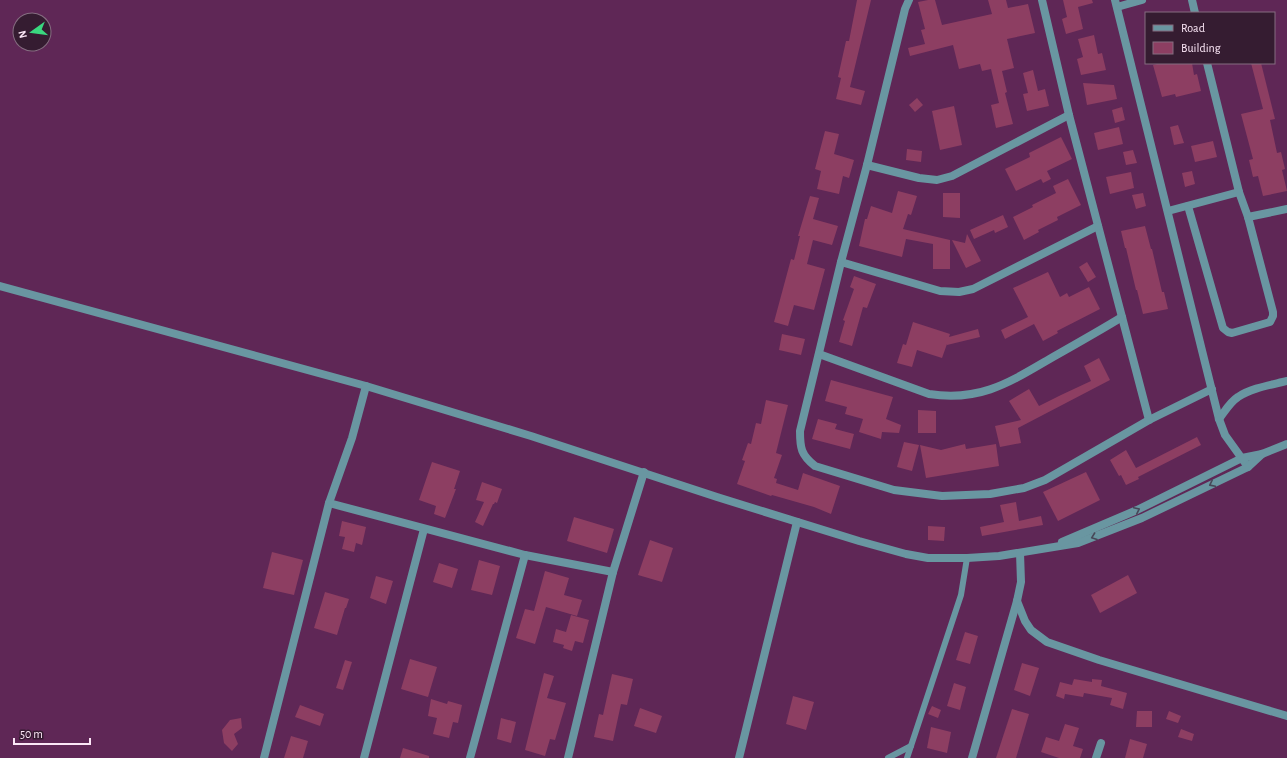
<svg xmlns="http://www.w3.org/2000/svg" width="1287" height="758" font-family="'Alegreya Sans',sans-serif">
  <rect width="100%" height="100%" fill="#5f2756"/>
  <!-- building -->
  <g fill="#8d3e62">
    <polygon points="857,0 871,0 850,87 865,91 861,105 836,99 841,78 838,77 846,41 849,41"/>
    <polygon points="928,0 935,0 942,25 992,14 988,0 1006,0 1008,8 1028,4 1035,33 1007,39 1014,68 1002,71 1007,92 1005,93 1013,124 996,128 991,105 999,103 991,69 982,71 980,64 959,69 953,45 910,56 908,48 925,44 921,30 925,29 918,2"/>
    <polygon points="1063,0 1092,0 1093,3 1078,7 1083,29 1066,34 1062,19 1067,17"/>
    <polygon points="1094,35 1098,54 1102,53 1106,70 1081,75 1077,59 1083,57 1078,39"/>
    <polygon points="1161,63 1192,63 1194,75 1197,74 1201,91 1176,97 1175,94 1162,97 1153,65"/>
    <polygon points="1251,63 1261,63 1275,119 1270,120 1277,153 1281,152 1285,169 1282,170 1287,191 1263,196 1258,176 1253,177 1249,160 1253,159 1241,114 1263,109"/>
    <polygon points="1033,70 1038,91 1045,89 1049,106 1027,111 1023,94 1028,93 1023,73"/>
    <polygon points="1083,83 1114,85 1117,99 1087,105"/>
    <polygon points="917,98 923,105 915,112 909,105"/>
    <polygon points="954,106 962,145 940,150 932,111"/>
    <polygon points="1122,107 1125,120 1115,123 1112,110"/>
    <polygon points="1178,125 1184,143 1174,145 1170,127"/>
    <polygon points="1119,127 1123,144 1098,150 1094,133"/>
    <polygon points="825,131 839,134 834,154 854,160 849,178 843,176 839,194 817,189 821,171 815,169"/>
    <polygon points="1061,137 1072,159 1047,171 1051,179 1043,183 1041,179 1016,191 1005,169 1030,157 1029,153"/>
    <polygon points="1213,141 1217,157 1195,162 1191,146"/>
    <polygon points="907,149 922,151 921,162 906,160"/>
    <polygon points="1133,150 1137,163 1126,165 1123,152"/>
    <polygon points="1192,171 1195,184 1185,187 1182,173"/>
    <polygon points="1131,172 1134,188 1110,194 1106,177"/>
    <polygon points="1068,179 1081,205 1057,217 1058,220 1038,230 1039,232 1024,240 1013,217 1033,207 1032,205 1056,193 1053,186"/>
    <polygon points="898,191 917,196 911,215 908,214 903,229 950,240 950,269 933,269 933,244 906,239 902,257 859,246 865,219 867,219 871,206 892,213"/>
    <polygon points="943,193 960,193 960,218 943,217"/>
    <polygon points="1143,193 1146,206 1136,209 1132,195"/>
    <polygon points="810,196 819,198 813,219 838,226 832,245 813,240 807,264 825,269 814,310 794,305 788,326 774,322 791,259 794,260 800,236 798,236"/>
    <polygon points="1003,215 1008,227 995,233 994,230 974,239 970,230"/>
    <polygon points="1145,226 1151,249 1152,249 1162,292 1164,292 1168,309 1143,314 1137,290 1136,290 1126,248 1125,248 1121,231"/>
    <polygon points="967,234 981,261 966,268 952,240 965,243"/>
    <polygon points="1087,262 1096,277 1088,282 1079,267"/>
    <polygon points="1048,272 1060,297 1067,293 1069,297 1089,287 1100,309 1057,331 1058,333 1043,341 1034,324 1005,339 1001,330 1028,317 1013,288"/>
    <polygon points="854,276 876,284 867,308 863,307 852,346 839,342 845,321 843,320 854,289 850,287"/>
    <polygon points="913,322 950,334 949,337 978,329 980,337 947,345 947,344 942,358 917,350 912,367 897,363 903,344 906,345"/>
    <polygon points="782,334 805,339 801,355 779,350"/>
    <polygon points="1099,358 1110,380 1018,428 1021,443 1000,447 995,426 1021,420 1009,401 1029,389 1039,406 1061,395 1091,381 1084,366"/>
    <polygon points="831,380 893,397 886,419 901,425 899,433 882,432 881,439 859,432 863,419 845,414 847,407 825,401"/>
    <polygon points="766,400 788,405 776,453 782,455 774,478 777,479 776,483 798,490 803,473 840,486 831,514 814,507 772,495 771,496 737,484 745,461 742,460 748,443 751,444 756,423 761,424"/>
    <polygon points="918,410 936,411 936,433 918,433"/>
    <polygon points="818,419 837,424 835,429 854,434 850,449 812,439"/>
    <polygon points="1197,437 1201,445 1138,477 1139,479 1126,485 1121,475 1119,476 1110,460 1126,450 1136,468"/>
    <polygon points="904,442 919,445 912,471 897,467"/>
    <polygon points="965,444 966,449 996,444 999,466 926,478 920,445 941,450"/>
    <polygon points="432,462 460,471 454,489 456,489 445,518 434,514 436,506 419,500"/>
    <polygon points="1086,472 1100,500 1058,521 1043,492"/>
    <polygon points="482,482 502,489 497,503 495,502 494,504 493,504 483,526 475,522 484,502 476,500"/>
    <polygon points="1016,502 1019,521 1041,516 1043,525 982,536 980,527 1004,522 1000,505"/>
    <polygon points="574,517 614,529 607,553 567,541"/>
    <polygon points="342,521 366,527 362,545 356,543 354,552 342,549 345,537 339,536"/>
    <polygon points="928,526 945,527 944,541 928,540"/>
    <polygon points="650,540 673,548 662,582 638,575"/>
    <polygon points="272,552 303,560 294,595 263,588"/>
    <polygon points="479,560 500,566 492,595 471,590"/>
    <polygon points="439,563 458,569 452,588 433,582"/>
    <polygon points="545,571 569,578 564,595 582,600 577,616 546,607 535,644 516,638 525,609 534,611"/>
    <polygon points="1128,575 1137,593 1100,613 1091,595"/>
    <polygon points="376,576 393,581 386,604 370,598"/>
    <polygon points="325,592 349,599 346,608 345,608 337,635 314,628"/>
    <polygon points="571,615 589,620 583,643 575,641 572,651 563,648 564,645 553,642 556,629 566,632"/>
    <polygon points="965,632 978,636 970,664 956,660"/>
    <polygon points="410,659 437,667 428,697 401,689"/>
    <polygon points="345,660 352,662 343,690 336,688"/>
    <polygon points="1022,663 1039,668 1030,696 1014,690"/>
    <polygon points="544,673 554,676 547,698 566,703 555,740 550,739 545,756 525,750"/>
    <polygon points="612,674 633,679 627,705 621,704 613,741 594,737 599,714 603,715"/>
    <polygon points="1074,679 1092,682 1092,679 1102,680 1101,686 1127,693 1123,709 1110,705 1112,698 1084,693 1083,697 1065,694 1064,699 1056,696 1060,682 1072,685"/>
    <polygon points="954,683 966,687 960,710 947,706"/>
    <polygon points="793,696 814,702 806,730 786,724"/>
    <polygon points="431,699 447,704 448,701 462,705 458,723 453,722 449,738 433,734 437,718 428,716"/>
    <polygon points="300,705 324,714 320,726 295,717"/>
    <polygon points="932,706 941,710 938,718 928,714"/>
    <polygon points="640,708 662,716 656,733 634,726"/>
    <polygon points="1012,709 1029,714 1016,758 996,758"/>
    <polygon points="1137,711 1152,711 1152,727 1136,727"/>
    <polygon points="1169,711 1181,716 1178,723 1166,719"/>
    <polygon points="241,718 242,728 234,734 238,744 232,751 224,743 222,730 230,720"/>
    <polygon points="501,718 516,722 511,743 497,739"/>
    <polygon points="1065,724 1079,728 1073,746 1083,749 1080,758 1059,758 1041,752 1046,737 1059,741"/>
    <polygon points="931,727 951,732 947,753 927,748"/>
    <polygon points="1181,729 1194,734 1192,741 1178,737"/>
    <polygon points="291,736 308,741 303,758 284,758"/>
    <polygon points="1130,739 1147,744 1143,758 1125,758"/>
    <polygon points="403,748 429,756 429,758 400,758"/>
  </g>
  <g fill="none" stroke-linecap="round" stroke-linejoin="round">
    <!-- lane -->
    <g stroke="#6996a1" stroke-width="6">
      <polyline points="888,758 911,746"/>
      <polyline points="907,758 961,595 967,558"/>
    </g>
    <!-- street -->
    <g stroke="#6996a1" stroke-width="8">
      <path d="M 909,0 L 905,9 L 867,165 L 841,262 L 800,431 C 800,448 801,455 815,466 L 894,490 L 942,496 L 990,494 L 1024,488 L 1045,480 L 1149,420 L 1212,389"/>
      <polyline points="1042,0 1069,115 1149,420"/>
      <polyline points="1115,0 1219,419 1225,435 1248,467"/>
      <polyline points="1192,0 1195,13"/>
      <polyline points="1117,7 1142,0"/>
      <polyline points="867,165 919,178 937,180 952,176 1069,115"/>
      <polyline points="1188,206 1223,328 1228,332 1232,333 1270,322 1273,316 1273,312 1248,217 1239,192 1207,63"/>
      <polyline points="1168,211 1239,192"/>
      <polyline points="1248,217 1287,209"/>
      <polyline points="841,262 940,291 959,292 973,289 1098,226"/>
      <polyline points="0,286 366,386 531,436 717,497 859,541 906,554 928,558 967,558 999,556 1078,543 1142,518 1248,467 1262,454"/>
      <path d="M 819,354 L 929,394 C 981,402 1010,382 1053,357 C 1076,344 1099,331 1122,317"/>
      <path d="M 1219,419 C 1225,411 1230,402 1238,397 C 1251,388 1271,385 1287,381"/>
      <polyline points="329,503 525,555 613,572"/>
      <polyline points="1062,542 1137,510 1242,458 1262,454 1287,444"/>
      <polyline points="1017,601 1025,621 1031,630 1047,642 1099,660 1287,716"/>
      <polyline points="264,758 329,503 352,438 366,386"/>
      <polyline points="364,758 424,529"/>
      <polyline points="470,758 525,555"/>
      <polyline points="568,758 613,572 644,472"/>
      <polyline points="739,758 797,522"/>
      <polyline points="972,758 1017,601 1021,582 1020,553"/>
      <polyline points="1096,758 1101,743"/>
    </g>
  </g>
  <!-- one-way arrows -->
  <defs><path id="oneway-chevron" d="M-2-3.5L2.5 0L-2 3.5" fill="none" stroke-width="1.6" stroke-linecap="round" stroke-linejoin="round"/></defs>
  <g stroke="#474758">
    <use href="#oneway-chevron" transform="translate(1212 484) rotate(154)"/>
    <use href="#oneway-chevron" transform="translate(1137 510) rotate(-25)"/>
    <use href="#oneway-chevron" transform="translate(1094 537) rotate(160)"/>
  </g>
  <!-- legend -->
  <rect x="1145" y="12" width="130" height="52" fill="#351c31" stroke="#856d80"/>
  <rect x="1153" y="25" width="20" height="6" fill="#6996a1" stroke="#856d80"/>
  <text x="1181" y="32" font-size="12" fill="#fce7f7">Road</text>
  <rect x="1153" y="42" width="20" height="12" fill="#8d3e62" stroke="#856d80"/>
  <text x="1181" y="52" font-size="12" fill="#fce7f7">Building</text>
  <!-- north arrow -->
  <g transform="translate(32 32) rotate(256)"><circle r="19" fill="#351c31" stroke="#856d80"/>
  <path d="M0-3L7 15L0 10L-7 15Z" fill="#3ad77f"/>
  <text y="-6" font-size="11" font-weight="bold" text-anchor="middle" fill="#fce7f7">N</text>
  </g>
  <!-- scale -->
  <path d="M14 738v6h76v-6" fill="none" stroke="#fce7f7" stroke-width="2"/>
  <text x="20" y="738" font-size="12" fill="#fce7f7" stroke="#351c31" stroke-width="3" paint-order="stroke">50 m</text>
</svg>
